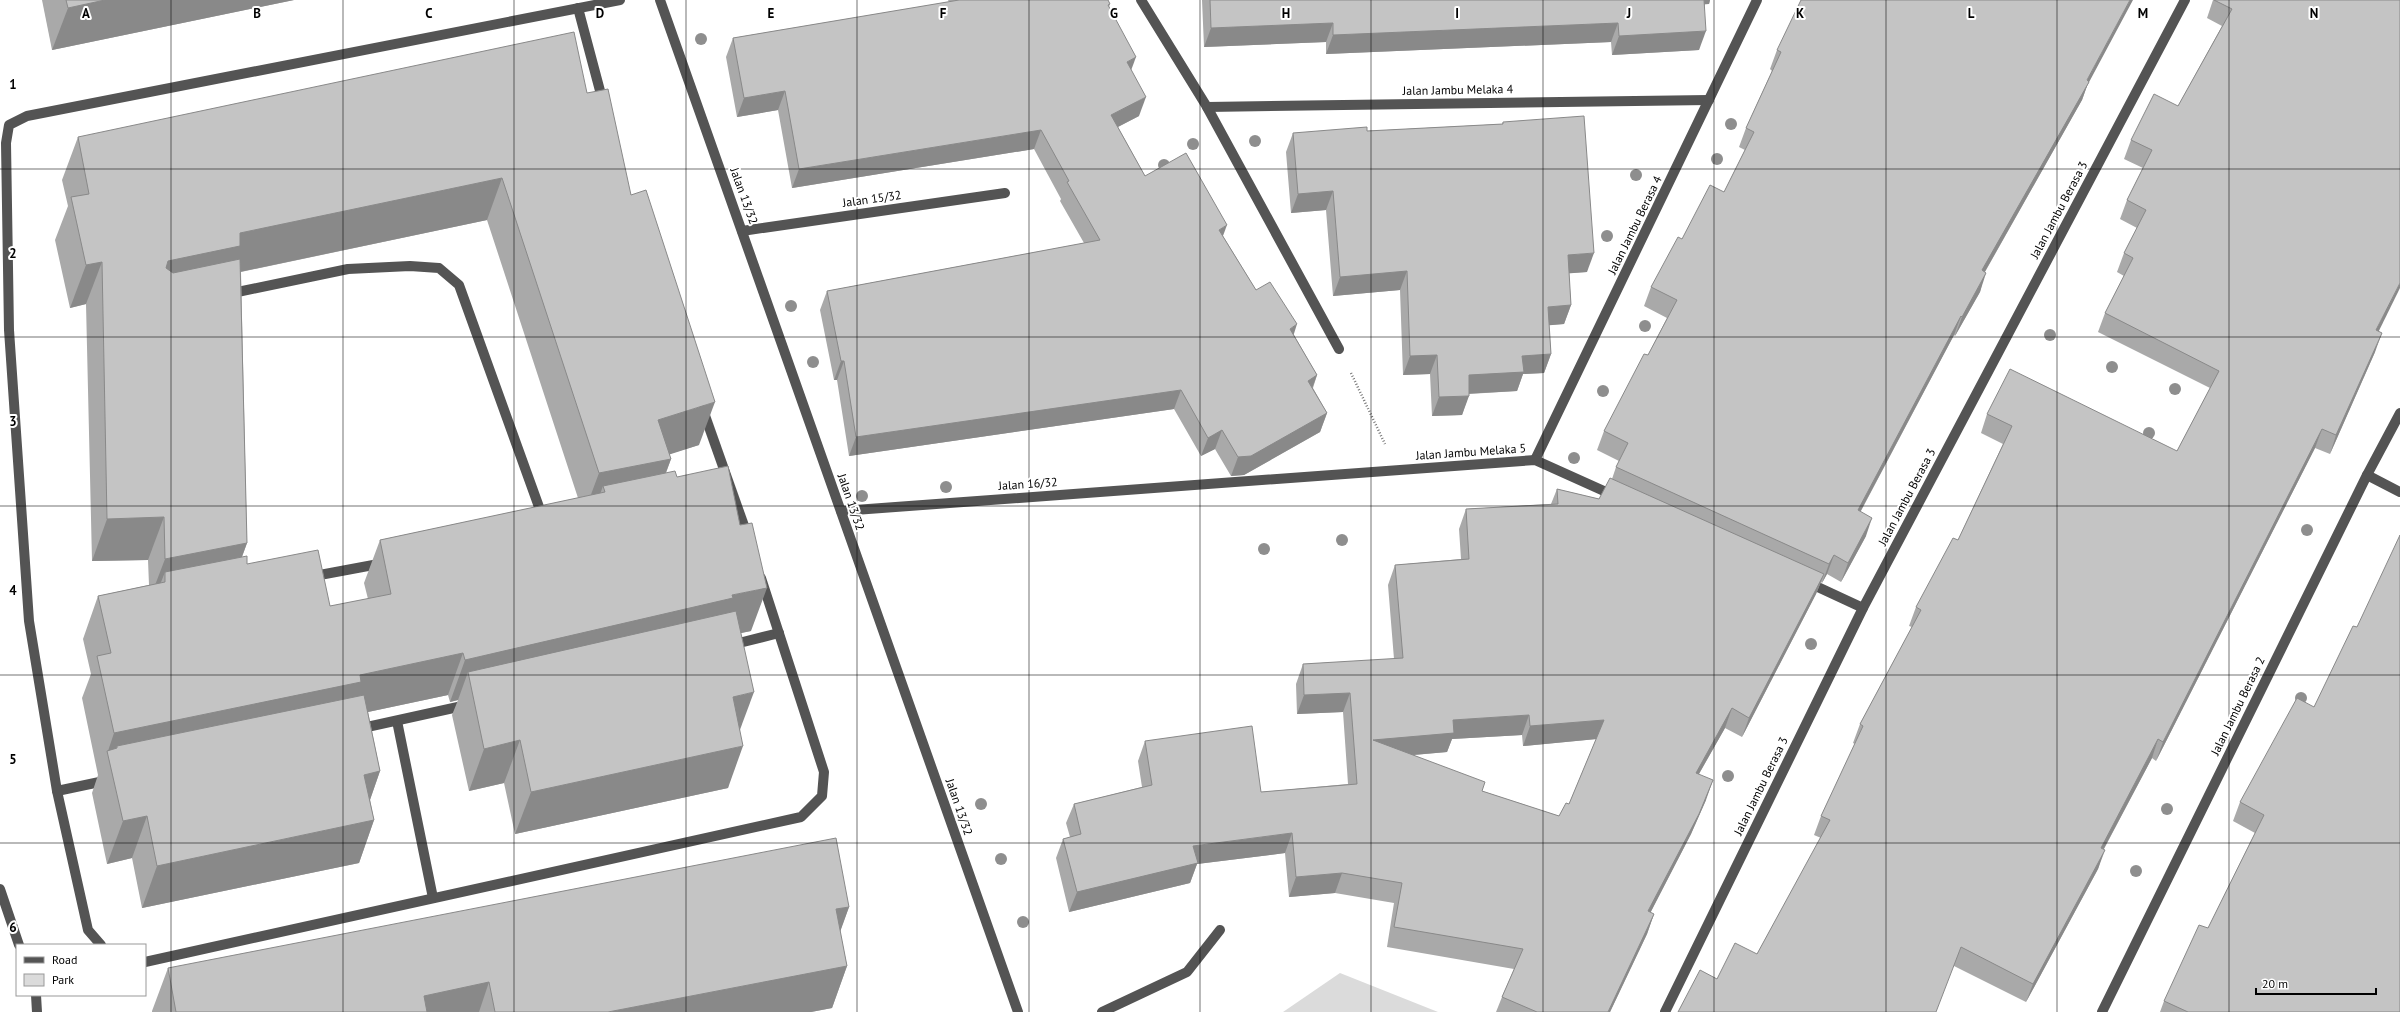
<svg xmlns="http://www.w3.org/2000/svg" width="2400" height="1012" font-family="'PT Sans',sans-serif">
  <rect width="100%" height="100%" fill="#fff"/>
  <!-- green -->
  <polygon fill="#dbdbdb" points="1340,973 1438,1012 1283,1012"/>
  <g fill="none" stroke-linecap="round" stroke-linejoin="round">
    <!-- path -->
    <polyline stroke="#767676" stroke-width="2.5" stroke-dasharray="1 2" stroke-linecap="butt" points="1351,373 1385,444"/>
    <!-- minor -->
    <g stroke="#545454" stroke-width="10">
      <polyline points="660,0 1018,1012"/>
      <polyline points="1141,0 1207,107 1339,349"/>
      <polyline points="578,8 603,102"/>
      <polyline points="1207,107 1709,100"/>
      <polyline points="742,231 1005,193"/>
      <polyline points="228,294 348,269 410,266 439,268 459,285 543,518"/>
      <polyline points="703,410 748,537"/>
      <polyline points="1535,460 1757,0"/>
      <polyline points="2367,475 2400,492"/>
      <polyline points="841,511 1535,460 1615,496"/>
      <polyline points="309,577 384,563"/>
      <polyline points="1807,582 1863,608"/>
      <polyline points="731,645 779,633"/>
      <polyline points="397,721 433,898"/>
      <polyline points="358,729 467,705"/>
      <polyline points="57,791 109,780"/>
      <polyline points="0,889 19,945"/>
      <polyline points="101,945 88,930 57,791 29,621 9,330 6,143 9,125 27,116 620,0"/>
      <polyline points="145,962 801,817 822,796 824,772 761,578"/>
      <polyline points="36,995 37,1012"/>
      <polyline points="1102,1012 1187,972 1220,930"/>
      <polyline points="1665,1012 1863,608 2185,0"/>
      <polyline points="2102,1012 2367,475 2400,413"/>
    </g>
  </g>
  <!-- trees -->
  <g fill="#8e8e8e">
    <circle cx="701" cy="39" r="6"/>
    <circle cx="1731" cy="124" r="6"/>
    <circle cx="1255" cy="141" r="6"/>
    <circle cx="1193" cy="144" r="6"/>
    <circle cx="1717" cy="159" r="6"/>
    <circle cx="1164" cy="165" r="6"/>
    <circle cx="1636" cy="175" r="6"/>
    <circle cx="1607" cy="236" r="6"/>
    <circle cx="791" cy="306" r="6"/>
    <circle cx="1645" cy="326" r="6"/>
    <circle cx="2050" cy="335" r="6"/>
    <circle cx="813" cy="362" r="6"/>
    <circle cx="2112" cy="367" r="6"/>
    <circle cx="2175" cy="389" r="6"/>
    <circle cx="1603" cy="391" r="6"/>
    <circle cx="2149" cy="433" r="6"/>
    <circle cx="1574" cy="458" r="6"/>
    <circle cx="946" cy="487" r="6"/>
    <circle cx="862" cy="496" r="6"/>
    <circle cx="2307" cy="530" r="6"/>
    <circle cx="1342" cy="540" r="6"/>
    <circle cx="1264" cy="549" r="6"/>
    <circle cx="1811" cy="644" r="6"/>
    <circle cx="2301" cy="698" r="6"/>
    <circle cx="1728" cy="776" r="6"/>
    <circle cx="981" cy="804" r="6"/>
    <circle cx="2167" cy="809" r="6"/>
    <circle cx="1001" cy="859" r="6"/>
    <circle cx="2136" cy="871" r="6"/>
    <circle cx="1023" cy="922" r="6"/>
  </g>
  <!-- wall -->
  <g fill="#a9a9a9" fill-rule="evenodd">
    <polygon points="42,0 294,0 52,50"/>
    <polygon points="948,0 1108,0 1110,4 1109,7 1131,70 1139,116 1118,127 1145,176 1223,236 1256,290 1294,335 1317,375 1313,388 1327,413 1320,432 1244,475 1231,476 1215,449 1201,456 1174,409 849,456 837,380 834,380 820,310 827,291 1084,243 1060,201 1061,199 1034,149 792,188 778,110 737,117 726,57 733,38 949,2"/>
    <polygon points="1202,0 1710,0 1709,4 1705,4 1699,50 1612,55 1611,42 1326,54 1326,42 1204,47"/>
    <polygon points="2213,0 2400,0 2378,331 2375,352 2330,454 2315,448 2156,761 2152,758 2104,849 2098,869 2026,1002 1954,966 1717,979 1757,954 1821,838 1814,835 1821,816 1855,744 1853,743 1860,724 1912,627 1909,626 1916,607 1958,540 2003,444 1981,433 1987,414 2177,451 2210,388 2098,332 2105,313 2124,276 2117,272 2124,253 2137,228 2120,219 2127,200 2143,168 2124,159 2131,140 2178,106 2222,26 2207,18"/>
    <path d="M 1777,50 L 2087,86 L 2082,100 L 1985,272 L 1980,292 L 1955,336 L 1954,335 L 1861,511 L 1866,536 L 1841,582 L 1827,574 L 1822,583 L 1821,582 L 1816,594 L 1742,737 L 1725,728 L 1699,774 L 1706,800 L 1691,834 L 1650,913 L 1654,914 L 1647,934 L 1610,1012 L 1496,1012 L 1502,997 L 1514,969 L 1387,947 L 1394,903 L 1335,893 L 1289,897 L 1285,853 L 1197,864 L 1190,883 L 1069,912 L 1056,858 L 1063,839 L 1070,837 L 1066,823 L 1074,804 L 1142,787 L 1138,761 L 1145,741 L 1261,792 L 1348,784 L 1343,712 L 1297,714 L 1296,684 L 1303,664 L 1394,659 L 1388,585 L 1395,565 L 1461,559 L 1459,529 L 1466,509 L 1551,504 L 1557,489 L 1599,499 L 1612,479 L 1616,467 L 1619,461 L 1597,450 L 1604,431 L 1648,355 L 1667,318 L 1644,306 L 1651,287 L 1682,239 L 1724,192 L 1745,150 L 1739,147 L 1746,128 L 1772,71 L 1770,69 ZM 1522,735 L 1523,746 L 1596,739 L 1569,804 L 1559,816 L 1482,791 L 1414,755 L 1447,752 L 1452,739 Z"/>
    <path d="M 587,93 L 631,195 L 699,445 L 669,454 L 671,459 L 666,473 L 677,477 L 751,631 L 740,633 L 740,730 L 728,788 L 515,834 L 504,783 L 469,791 L 452,715 L 458,700 L 450,702 L 448,695 L 368,712 L 380,771 L 370,800 L 374,820 L 359,863 L 142,908 L 132,858 L 107,864 L 92,793 L 98,775 L 82,698 L 91,674 L 83,639 L 98,596 L 149,585 L 148,560 L 92,561 L 86,304 L 70,308 L 55,240 L 68,206 L 62,180 L 78,137 ZM 487,220 L 578,498 L 380,540 L 364,583 L 368,599 L 330,606 L 247,564 L 242,557 L 247,543 L 241,272 Z"/>
    <polygon points="1503,122 1587,272 1569,273 1571,305 1564,324 1549,325 1551,354 1544,373 1523,374 1517,391 1469,394 1462,415 1432,416 1430,374 1403,375 1400,290 1333,296 1326,210 1291,213 1286,152 1293,133 1367,131 1502,124"/>
    <polygon points="2357,627 2400,1012 2160,1012 2164,1001 2208,928 2255,833 2233,821 2240,802 2314,707"/>
    <polygon points="849,907 840,931 847,966 832,1008 811,1012 152,1012 152,1011 168,968"/>
  </g>
  <!-- shaded-wall -->
  <g fill="#898989">
    <polygon points="105,0 294,0 52,50 68,8"/>
    <polygon points="1699,0 1710,0 1709,4 1697,5"/>
    <polygon points="2130,0 2133,0 2087,86 2082,100 1975,289 1982,270 2087,80"/>
    <polygon points="1333,23 1326,42 1204,47 1211,28"/>
    <polygon points="1618,23 1611,42 1326,54 1333,35"/>
    <polygon points="1706,31 1699,50 1612,55 1619,36"/>
    <polygon points="1136,57 1129,76 1127,62"/>
    <polygon points="785,91 778,110 737,117 744,98"/>
    <polygon points="1146,97 1139,116 1104,134 1111,115"/>
    <polygon points="1041,130 1034,149 792,188 799,169"/>
    <polygon points="502,178 487,220 230,274 153,304 168,261 240,233"/>
    <polygon points="1333,191 1326,210 1291,213 1298,194"/>
    <polygon points="1227,225 1220,244 1219,230"/>
    <polygon points="1594,253 1587,272 1561,274 1568,255"/>
    <polygon points="102,262 86,304 70,308 86,265"/>
    <polygon points="1407,271 1400,290 1333,296 1340,277"/>
    <polygon points="1986,273 1980,292 1955,336 1962,317"/>
    <polygon points="2400,283 2400,288 2370,349 2376,330"/>
    <polygon points="1571,305 1564,324 1541,326 1548,307"/>
    <polygon points="1961,316 1954,335 1851,529 1858,510"/>
    <polygon points="1297,324 1291,343 1290,329"/>
    <polygon points="2382,333 2375,352 2330,454 2336,435"/>
    <polygon points="1551,354 1544,373 1523,374 1517,391 1462,394 1469,375 1522,356"/>
    <polygon points="1437,355 1430,374 1403,375 1410,356"/>
    <polygon points="841,361 844,361 837,380 834,380"/>
    <polygon points="1317,375 1310,394 1308,381"/>
    <polygon points="1181,390 1174,409 849,456 856,437"/>
    <polygon points="1469,396 1462,415 1432,416 1439,397"/>
    <polygon points="715,402 699,445 643,463 658,420"/>
    <polygon points="1327,413 1320,432 1244,475 1231,476 1238,457"/>
    <polygon points="2322,429 2315,448 2156,761 2163,742"/>
    <polygon points="1222,430 1215,449 1201,456 1208,438"/>
    <polygon points="671,459 655,501 605,492 603,486 593,514 583,516 599,473"/>
    <polygon points="164,517 148,560 92,561 107,519"/>
    <polygon points="1872,518 1866,536 1841,582 1848,563"/>
    <polygon points="247,543 231,586 165,572 154,600 149,601 165,559"/>
    <polygon points="1834,555 1827,574 1822,583 1829,564"/>
    <polygon points="1824,574 1816,594 1742,737 1749,718"/>
    <polygon points="767,588 751,631 718,638 468,672 458,700 450,702 465,660 732,595"/>
    <polygon points="463,653 448,695 349,716 117,748 117,746 110,764 108,751 114,733 360,675"/>
    <polygon points="754,692 738,735 733,697"/>
    <polygon points="1350,693 1343,712 1297,714 1304,695"/>
    <polygon points="1732,708 1725,728 1688,793 1696,773"/>
    <polygon points="1529,715 1522,735 1452,739 1447,752 1366,759 1373,740 1453,720"/>
    <polygon points="1604,720 1597,739 1523,746 1530,726"/>
    <polygon points="2158,739 2152,758 2094,867 2101,848"/>
    <polygon points="520,740 504,783 469,791 484,749"/>
    <polygon points="743,746 728,788 515,834 531,792"/>
    <polygon points="380,771 365,814 364,775"/>
    <polygon points="1713,780 1706,800 1691,834 1641,931 1648,911"/>
    <polygon points="147,816 132,858 107,864 123,821"/>
    <polygon points="374,820 359,863 142,908 157,866"/>
    <polygon points="1292,833 1285,853 1197,864 1190,883 1069,912 1077,892 1193,846"/>
    <polygon points="2105,850 2098,869 2026,1002 2033,984"/>
    <polygon points="1342,873 1335,893 1289,897 1296,877"/>
    <polygon points="849,907 834,949 836,909"/>
    <polygon points="1654,914 1647,934 1610,1012 1608,1012"/>
    <polygon points="847,966 832,1008 811,1012 608,1012"/>
    <polygon points="489,982 479,1012 418,1012 424,996"/>
  </g>
  <!-- building -->
  <g fill="#c4c4c4" stroke="#898989" fill-rule="evenodd">
    <polygon points="66,0 105,0 68,8"/>
    <polygon points="959,0 1108,0 1110,4 1108,5 1136,57 1127,62 1146,97 1111,115 1145,176 1186,153 1227,225 1219,230 1256,290 1270,282 1297,324 1290,329 1317,375 1308,381 1327,413 1251,456 1238,457 1222,430 1208,438 1181,390 856,437 844,361 841,361 827,291 1100,240 1067,182 1069,181 1041,130 799,169 785,91 744,98 733,38"/>
    <polygon points="1210,0 1704,0 1706,31 1619,36 1618,23 1333,35 1333,23 1211,28"/>
    <polygon points="1801,0 2130,0 2087,80 2089,82 1982,270 1986,273 1962,317 1961,316 1858,510 1872,518 1848,563 1834,555 1829,564 1616,467 1628,443 1604,431 1644,354 1648,355 1677,300 1651,287 1678,237 1682,239 1710,185 1724,192 1754,132 1746,128 1781,52 1777,50"/>
    <polygon points="2214,0 2400,0 2400,283 2376,330 2382,333 2336,435 2322,429 2163,742 2158,739 2101,848 2105,850 2033,984 1961,947 1936,1012 1678,1012 1700,970 1717,979 1735,943 1757,954 1830,820 1821,816 1863,726 1860,724 1921,610 1916,607 1953,538 1958,540 2012,426 1987,414 2010,369 2177,451 2219,371 2105,313 2133,258 2124,253 2146,210 2127,200 2152,150 2131,140 2154,94 2178,106 2232,9"/>
    <polygon points="574,32 587,93 608,89 631,195 646,190 715,402 658,420 671,459 599,473 502,178 240,233 240,246 168,261 166,268 173,273 240,259 247,543 165,559 164,517 107,519 102,262 86,265 71,197 89,194 78,137"/>
    <polygon points="1584,116 1594,253 1568,255 1571,305 1548,307 1551,354 1522,356 1524,372 1469,375 1469,396 1439,397 1437,355 1410,356 1407,271 1340,277 1333,191 1298,194 1293,133 1367,127 1367,131 1503,124 1503,122"/>
    <polygon points="728,466 740,525 752,523 767,588 732,595 733,598 465,660 463,653 360,675 361,682 114,733 97,656 111,653 98,596 165,582 165,572 247,556 247,564 318,550 330,606 391,594 380,540 605,492 603,486 675,471 677,477"/>
    <path d="M 1610,478 L 1824,574 L 1749,718 L 1732,708 L 1696,773 L 1713,780 L 1699,814 L 1648,911 L 1654,914 L 1608,1012 L 1537,1012 L 1502,997 L 1523,949 L 1394,927 L 1402,883 L 1342,873 L 1296,877 L 1292,833 L 1193,846 L 1198,863 L 1077,892 L 1063,839 L 1081,834 L 1074,804 L 1152,785 L 1145,741 L 1252,726 L 1261,792 L 1357,784 L 1350,693 L 1304,695 L 1303,664 L 1403,658 L 1395,565 L 1469,559 L 1466,509 L 1558,504 L 1557,489 L 1599,499 ZM 1529,715 L 1530,726 L 1604,720 L 1569,804 L 1566,803 L 1559,816 L 1482,791 L 1485,782 L 1373,740 L 1454,733 L 1453,720 Z"/>
    <polygon points="2400,535 2400,1012 2188,1012 2164,1001 2199,925 2208,928 2264,815 2240,802 2297,698 2314,707 2353,626 2357,627"/>
    <polygon points="736,611 754,692 733,697 743,746 531,792 520,740 484,749 468,672"/>
    <polygon points="364,695 380,771 364,775 374,820 157,866 147,816 123,821 107,751 117,748 117,746"/>
    <polygon points="836,838 849,907 836,909 847,966 608,1012 495,1012 489,982 424,996 427,1012 176,1012 168,968"/>
  </g>
  <!-- grid -->
  <path fill="none" stroke="#000" stroke-width="1" stroke-opacity="0.55" d="M 171,0 L 171,1012M 343,0 L 343,1012M 514,0 L 514,1012M 686,0 L 686,1012M 857,0 L 857,1012M 1029,0 L 1029,1012M 1200,0 L 1200,1012M 1371,0 L 1371,1012M 1543,0 L 1543,1012M 1714,0 L 1714,1012M 1886,0 L 1886,1012M 2057,0 L 2057,1012M 2229,0 L 2229,1012M 0,169 L 2400,169M 0,337 L 2400,337M 0,506 L 2400,506M 0,675 L 2400,675M 0,843 L 2400,843"/>
  <g text-anchor="middle" stroke-width="4" stroke-linejoin="round" paint-order="stroke">
    <!-- street labels -->
    <g font-size="12" fill="#000" stroke="#fff">
      <text transform="translate(1458 90) rotate(-1)" y="4">Jalan Jambu Melaka 4</text>
      <text transform="translate(744 196) rotate(70)" y="4">Jalan 13/32</text>
      <text transform="translate(872 199) rotate(-8)" y="4">Jalan 15/32</text>
      <text transform="translate(2059 210) rotate(-62)" y="4">Jalan Jambu Berasa 3</text>
      <text transform="translate(1635 225) rotate(-64)" y="4">Jalan Jambu Berasa 4</text>
      <text transform="translate(1471 452) rotate(-4)" y="4">Jalan Jambu Melaka 5</text>
      <text transform="translate(1028 484) rotate(-4)" y="4">Jalan 16/32</text>
      <text transform="translate(1907 497) rotate(-62)" y="4">Jalan Jambu Berasa 3</text>
      <text transform="translate(851 502) rotate(71)" y="4">Jalan 13/32</text>
      <text transform="translate(2238 706) rotate(-64)" y="4">Jalan Jambu Berasa 2</text>
      <text transform="translate(1761 786) rotate(-64)" y="4">Jalan Jambu Berasa 3</text>
      <text transform="translate(959 807) rotate(71)" y="4">Jalan 13/32</text>
    </g>
  </g>
  <g font-size="13" text-anchor="middle" font-weight="bold" fill="#000" stroke="#fff" stroke-width="4" stroke-linejoin="round" paint-order="stroke">
    <text x="86" y="18">A</text>
    <text x="257" y="18">B</text>
    <text x="429" y="18">C</text>
    <text x="600" y="18">D</text>
    <text x="771" y="18">E</text>
    <text x="943" y="18">F</text>
    <text x="1114" y="18">G</text>
    <text x="1286" y="18">H</text>
    <text x="1457" y="18">I</text>
    <text x="1629" y="18">J</text>
    <text x="1800" y="18">K</text>
    <text x="1971" y="18">L</text>
    <text x="2143" y="18">M</text>
    <text x="2314" y="18">N</text>
    <text x="13" y="89">1</text>
    <text x="13" y="258">2</text>
    <text x="13" y="426">3</text>
    <text x="13" y="595">4</text>
    <text x="13" y="764">5</text>
    <text x="13" y="932">6</text>
  </g>
  <!-- legend -->
  <rect x="16" y="944" width="130" height="52" fill="#ffffff" stroke="#999999"/>
  <rect x="24" y="957" width="20" height="6" fill="#545454" stroke="#999999"/>
  <text x="52" y="964" font-size="12" fill="#000000">Road</text>
  <rect x="24" y="974" width="20" height="12" fill="#dbdbdb" stroke="#999999"/>
  <text x="52" y="984" font-size="12" fill="#000000">Park</text>
  <!-- scale -->
  <path d="M2256 988v6h120v-6" fill="none" stroke="#000000" stroke-width="2"/>
  <text x="2262" y="988" font-size="12" fill="#000000" stroke="#ffffff" stroke-width="3" paint-order="stroke">20 m</text>
</svg>
